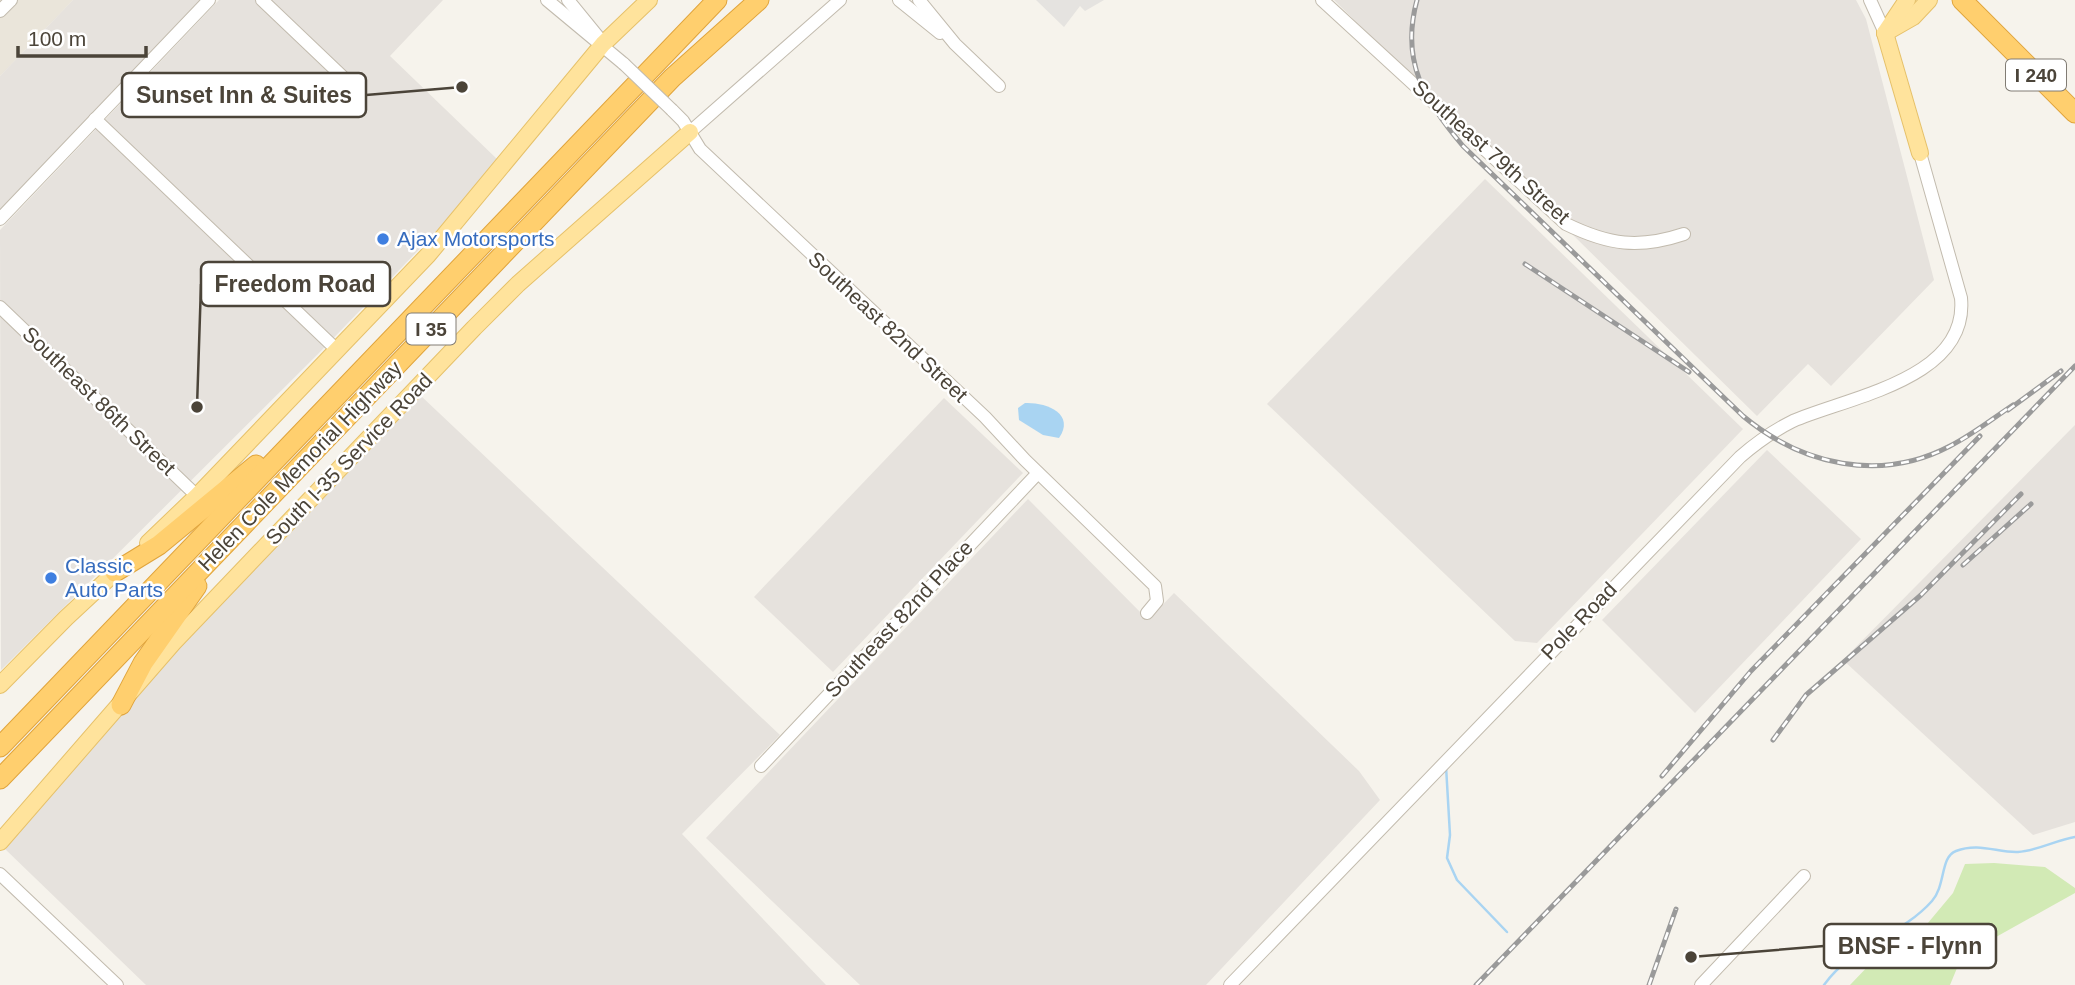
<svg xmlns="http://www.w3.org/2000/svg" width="2075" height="985" font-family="Helvetica,sans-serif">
  <rect width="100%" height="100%" fill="#f6f3ec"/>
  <!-- residential -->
  <polygon fill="#eae5da" points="0,0 73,0 0,76"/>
  <!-- industrial -->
  <g fill="#e6e2dd">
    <polygon points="73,0 200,0 0,211 0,76"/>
    <polygon points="219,0 443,0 390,56 497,159 434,234 318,354 1,670 0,230"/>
    <polygon points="1334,0 1856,0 1866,19 1934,280 1831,386 1808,364 1757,416"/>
    <polygon points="1485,179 1743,429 1537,643 1515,641 1267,404"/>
    <polygon points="420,395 780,735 682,834 826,985 146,985 5,849 191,635"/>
    <polygon points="944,398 1023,473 833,672 754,597"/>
    <polygon points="2075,425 2075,822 2033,835 1843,660"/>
    <polygon points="1767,450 1861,539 1695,713 1602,620"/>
    <polygon points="1028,499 1148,620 1174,593 1359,771 1380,800 1206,985 860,985 706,838"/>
  </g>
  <!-- green -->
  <polygon fill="#d2eab5" points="1994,863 2045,867 2075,888 2075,893 1962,956 1950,985 1850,985 1872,962 1912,942 1953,893 1965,864"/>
  <!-- parking -->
  <polygon fill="#e5e3e0" points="1036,0 1104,0 1085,11 1080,6 1064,27"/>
  <!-- water -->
  <path fill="#a9d4f2" d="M 1025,403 C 1045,402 1076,413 1059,438 L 1043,435 L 1019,420 L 1018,408 Z"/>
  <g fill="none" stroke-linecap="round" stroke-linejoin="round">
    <!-- stream -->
    <g stroke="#a9d4f2" stroke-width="2.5">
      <polyline points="1446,766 1450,835 1447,858 1457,880 1507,932"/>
      <path d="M 1824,985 C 1851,946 1901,936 1932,901 C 1946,885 1940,857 1956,851 C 1979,842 1998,853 2018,852 C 2037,851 2056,840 2075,837"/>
    </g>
    <defs>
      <g id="minor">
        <polyline points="262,0 344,78"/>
        <polyline points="547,0 624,64"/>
        <polyline points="568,0 599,38"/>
        <polyline points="899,0 940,33"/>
        <polyline points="919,0 955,44 999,86"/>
        <path d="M 1322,0 L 1566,224 C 1609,245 1639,249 1684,234"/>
        <polyline points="1870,0 1885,33"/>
        <polyline points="0,11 11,0"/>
        <polyline points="672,110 683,121 700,149 985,417 1025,460 1155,586 1157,601 1147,613"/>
        <polyline points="95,119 337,350"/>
        <polyline points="690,132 840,0"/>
        <polyline points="0,219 209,0"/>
        <polyline points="0,307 197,496"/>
        <polyline points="761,766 1038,473"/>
        <polyline points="0,874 117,985"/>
        <path d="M 1230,985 L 1740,457 C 1756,443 1773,431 1793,421 C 1848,397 1969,379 1961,298 L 1920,153"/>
        <polyline points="1701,985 1804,876"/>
      </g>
      <g id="major">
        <polyline points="1885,33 1920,153"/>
        <polyline points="1885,33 1913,17 1929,0"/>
        <polyline points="1885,33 1907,0"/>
        <polyline points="148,543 197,496 428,255 603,44 649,0"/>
        <polyline points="0,685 66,618 123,565"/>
        <polyline points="0,842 173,643 474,328 518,284 690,132"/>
      </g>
      <g id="highway">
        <polyline points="1962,0 2075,113"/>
        <polyline points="115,572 159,545 256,465"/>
        <polyline points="121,705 143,663 197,586"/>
        <polyline points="0,747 717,0"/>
        <polyline points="0,779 672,78 759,0"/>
      </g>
    </defs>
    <!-- minor casing -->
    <use href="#minor" stroke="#c2bbae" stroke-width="14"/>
    <!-- major casing -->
    <use href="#major" stroke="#e6c16a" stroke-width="18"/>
    <!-- highway casing -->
    <use href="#highway" stroke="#e0a43c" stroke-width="21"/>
    <!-- minor -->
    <use href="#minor" stroke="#fff" stroke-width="12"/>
    <!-- major -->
    <use href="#major" stroke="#ffe39c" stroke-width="16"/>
    <!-- highway -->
    <use href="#highway" stroke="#ffcf6e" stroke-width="19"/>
    <defs>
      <g id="rail">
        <path d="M 1417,0 C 1400,62 1425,101 1463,146 L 1743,416 C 1802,465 1880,483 1950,446 C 1972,435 1992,419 2013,405"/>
        <polyline points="1525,264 1689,372"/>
        <polyline points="2008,410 2061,371"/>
        <polyline points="1963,565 2031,504"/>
        <polyline points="1773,740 1806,695 1921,595 2021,494"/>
        <polyline points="1662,776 1751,671 1980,436"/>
        <polyline points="1476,985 2075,366"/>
        <polyline points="1649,985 1676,909"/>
      </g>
    </defs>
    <!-- rail casing -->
    <use href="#rail" stroke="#9a9a9a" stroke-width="5"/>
    <!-- rail -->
    <use href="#rail" stroke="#fff" stroke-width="2.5" stroke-dasharray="8" stroke-linecap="butt"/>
    <defs>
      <polyline id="minor-bridge" points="624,64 672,110"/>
    </defs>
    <!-- minor-bridge casing -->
    <use href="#minor-bridge" stroke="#c2bbae" stroke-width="14" stroke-linecap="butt"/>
    <!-- minor-bridge -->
    <use href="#minor-bridge" stroke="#fff" stroke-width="12"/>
  </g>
  <!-- markers -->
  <g fill="#3f7fe0" stroke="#fff" stroke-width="2.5">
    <circle cx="383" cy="239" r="7"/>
    <circle cx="51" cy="578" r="7"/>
  </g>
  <g text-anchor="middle" stroke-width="5" stroke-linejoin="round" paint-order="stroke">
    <!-- shield labels -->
    <g fill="#fff" stroke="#817c74" stroke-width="2">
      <rect x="2006" y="59.5" width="60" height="31" rx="5"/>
      <rect x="406.5" y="313.5" width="49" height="31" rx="5"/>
    </g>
    <g font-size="19" font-weight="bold" fill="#4b4439">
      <text x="2036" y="82">I 240</text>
      <text x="431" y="336">I 35</text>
    </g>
    <!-- street labels -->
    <g font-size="21" fill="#4b4439" stroke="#fff">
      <text transform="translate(1491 152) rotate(42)" y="7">Southeast 79th Street</text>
      <text transform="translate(888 327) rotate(43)" y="7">Southeast 82nd Street</text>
      <text transform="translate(99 401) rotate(44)" y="7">Southeast 86th Street</text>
      <text transform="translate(349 459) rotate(-46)" y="7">South I-35 Service Road</text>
      <text transform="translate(300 466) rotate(-46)" y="7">Helen Cole Memorial Highway</text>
      <text transform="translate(899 619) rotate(-47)" y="7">Southeast 82nd Place</text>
      <text transform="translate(1579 621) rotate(-46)" y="7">Pole Road</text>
    </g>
    <!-- shop labels -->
    <g font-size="21" fill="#366cbe" stroke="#fff" text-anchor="start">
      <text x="397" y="246">Ajax Motorsports</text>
      <text x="65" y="573">Classic<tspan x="65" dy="24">Auto Parts</tspan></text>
    </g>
  </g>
  <!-- callouts -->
  <path fill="none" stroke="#4b4439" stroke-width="2.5" d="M462 87L366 95M197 407L201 284M1691 957L1824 946"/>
  <g fill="#4b4439" stroke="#fff" stroke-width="2.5">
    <circle cx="462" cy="87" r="7"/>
    <circle cx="197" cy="407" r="7"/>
    <circle cx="1691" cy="957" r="7"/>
  </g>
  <g fill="#fff" stroke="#4b4439" stroke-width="2.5">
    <rect x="122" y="73" width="244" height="44" rx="7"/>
    <rect x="201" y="262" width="189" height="44" rx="7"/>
    <rect x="1824" y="924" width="172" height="44" rx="7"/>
  </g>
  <g font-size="23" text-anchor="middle" font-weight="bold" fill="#4b4439">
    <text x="244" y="103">Sunset Inn &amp; Suites</text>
    <text x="295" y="292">Freedom Road</text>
    <text x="1910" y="954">BNSF - Flynn</text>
  </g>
  <!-- scale -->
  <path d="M18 46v10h128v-10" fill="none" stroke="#4b4439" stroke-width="3.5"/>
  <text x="28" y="46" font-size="21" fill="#4b4439" stroke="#ffffff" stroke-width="5" paint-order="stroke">100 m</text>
</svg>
